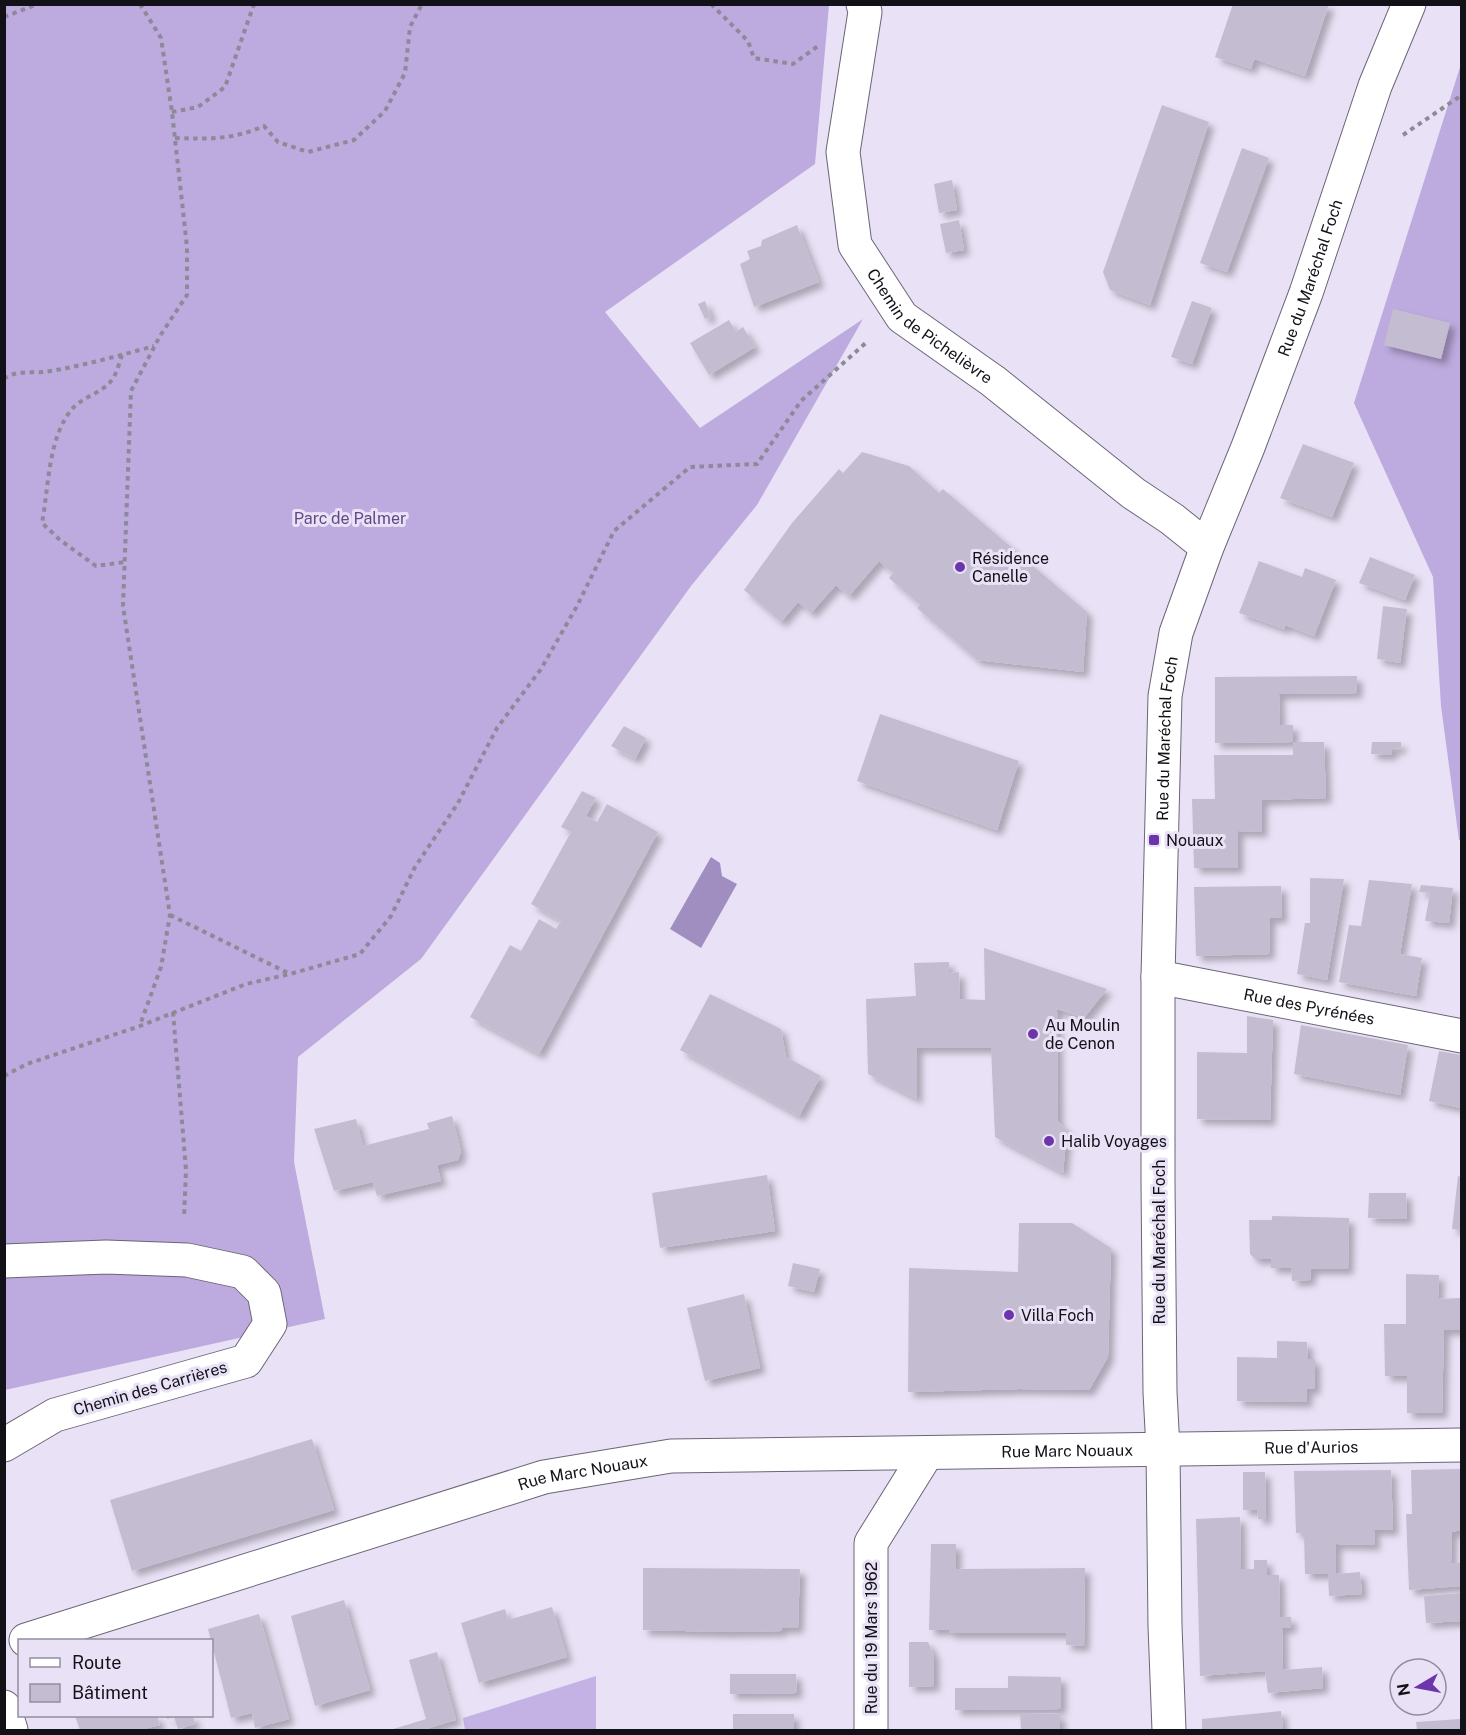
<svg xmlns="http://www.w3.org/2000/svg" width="1466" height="1735" font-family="'Public Sans',sans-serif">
  <defs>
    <filter id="shadow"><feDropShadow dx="5.5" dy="5.5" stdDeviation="3" flood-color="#0004"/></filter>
  </defs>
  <rect width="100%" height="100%" fill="#e9e2f6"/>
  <!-- green -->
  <polygon fill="#c5b2e5" points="596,1676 596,1730 465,1730 463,1718"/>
  <!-- forest -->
  <g fill="#bdaade">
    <polygon points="4,5 829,5 815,164 605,312 700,428 863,319 757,505 691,586 421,959 298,1057 294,1162 325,1319 5,1390"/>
    <polygon points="1461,64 1461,840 1459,840 1441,706 1433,577 1354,403"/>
  </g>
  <!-- water -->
  <polygon fill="#a18ec0" points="711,857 720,863 722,876 737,884 701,948 670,929"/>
  <!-- building -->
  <g fill="#c4bdd1" filter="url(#shadow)">
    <polygon points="1233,4 1329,4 1305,76 1254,59 1251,69 1215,57"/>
    <polygon points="1162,105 1209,122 1150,305 1110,290 1103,272"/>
    <polygon points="1242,148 1269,158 1227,272 1200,263"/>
    <polygon points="952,180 957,210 939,213 934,184"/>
    <polygon points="959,220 964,250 946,253 940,224"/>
    <polygon points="797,225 819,282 754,307 740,264 750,259 747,251 761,246 762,240"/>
    <polygon points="705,301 711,317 705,319 698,304"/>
    <polygon points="1192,301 1212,308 1192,364 1171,357"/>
    <polygon points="1393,309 1450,323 1441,359 1384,345"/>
    <polygon points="729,320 736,332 743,327 755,347 709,375 690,343"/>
    <polygon points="1303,444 1354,463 1332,517 1280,498"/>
    <polygon points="862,452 909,466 939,493 943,489 1087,612 1083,672 977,660 917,608 920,605 889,578 893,573 879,561 849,596 836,585 811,613 798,602 781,622 744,590 792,523 839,469 843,473"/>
    <polygon points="1370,557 1415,575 1405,600 1359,583"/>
    <polygon points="1259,561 1302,577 1305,568 1336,580 1314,636 1285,625 1284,629 1239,613"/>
    <polygon points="1383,606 1407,609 1400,663 1377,659"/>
    <polygon points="1357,676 1357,693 1279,694 1280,725 1293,725 1293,742 1215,743 1215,677"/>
    <polygon points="880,714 1019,761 997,830 857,781"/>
    <polygon points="624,726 646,738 635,759 611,746"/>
    <polygon points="1293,742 1324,742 1326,798 1262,800 1262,832 1238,831 1238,868 1194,868 1192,799 1215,799 1214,755 1293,755"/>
    <polygon points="1372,742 1401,742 1401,748 1392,749 1391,755 1371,754"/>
    <polygon points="582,791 596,798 586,816 597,822 607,804 658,832 539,1054 470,1017 510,945 521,951 539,919 556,929 561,921 531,904 571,832 561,827"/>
    <polygon points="1310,878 1344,879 1327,980 1297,974 1305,923 1310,923"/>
    <polygon points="1369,880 1412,884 1400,954 1422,958 1416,996 1339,982 1349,925 1361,926"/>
    <polygon points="1421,885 1453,888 1449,923 1425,921 1430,893 1419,892"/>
    <polygon points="1281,886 1282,918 1270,918 1269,954 1196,956 1194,887"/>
    <polygon points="984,948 1107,989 1084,1018 1057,1009 1058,1121 1067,1130 1063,1173 995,1137 991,1048 917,1048 917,1099 868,1074 866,999 916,996 914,963 949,962 949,973 959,972 960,999 985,1000"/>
    <polygon points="710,994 781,1029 786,1057 821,1076 799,1116 680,1050"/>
    <polygon points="1247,1016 1273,1020 1270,1120 1197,1119 1197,1052 1247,1053"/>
    <polygon points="1301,1025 1408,1045 1400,1095 1294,1074"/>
    <polygon points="1439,1051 1461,1055 1461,1108 1429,1101"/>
    <polygon points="452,1116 461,1151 458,1160 437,1165 441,1181 377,1196 373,1182 334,1191 314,1129 356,1119 363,1146 429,1129 427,1123"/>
    <polygon points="767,1175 775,1231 660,1248 652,1193"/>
    <polygon points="1458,1176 1461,1177 1461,1230 1452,1229"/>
    <polygon points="1369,1193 1406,1193 1407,1219 1368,1218"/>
    <polygon points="1272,1216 1349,1218 1348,1269 1311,1269 1310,1280 1292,1281 1291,1268 1271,1268 1271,1259 1255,1259 1250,1254 1249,1220 1272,1220"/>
    <polygon points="1019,1223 1072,1223 1111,1248 1108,1357 1089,1390 1020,1389 908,1392 909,1268 1018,1272"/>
    <polygon points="793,1263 820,1269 814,1292 788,1286"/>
    <polygon points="1406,1274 1439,1275 1438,1299 1460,1298 1460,1330 1444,1330 1442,1413 1407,1413 1407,1376 1385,1376 1384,1324 1406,1324"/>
    <polygon points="744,1294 760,1368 705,1381 687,1308"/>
    <polygon points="1277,1341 1307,1342 1308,1359 1315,1359 1315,1389 1307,1389 1307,1402 1237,1401 1237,1357 1277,1358"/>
    <polygon points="312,1439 334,1510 132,1571 110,1500"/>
    <polygon points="1461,1469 1461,1530 1452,1532 1451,1563 1461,1563 1461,1586 1409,1590 1406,1514 1412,1514 1411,1470"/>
    <polygon points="1391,1470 1393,1530 1374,1530 1375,1545 1336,1544 1336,1574 1360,1572 1362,1594 1329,1596 1328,1574 1305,1574 1304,1534 1296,1533 1294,1471"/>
    <polygon points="1243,1472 1265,1472 1266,1519 1258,1519 1257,1510 1243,1510"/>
    <polygon points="1240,1517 1241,1569 1254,1569 1254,1560 1267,1560 1267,1575 1279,1575 1280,1617 1291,1617 1291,1628 1282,1628 1283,1670 1322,1667 1323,1688 1268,1693 1265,1671 1200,1676 1196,1519"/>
    <polygon points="931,1544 956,1544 956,1569 1085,1568 1084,1646 1066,1645 1066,1633 949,1633 949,1630 929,1630"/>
    <polygon points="643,1568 800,1569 798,1628 782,1628 781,1631 725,1632 643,1630"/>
    <polygon points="1461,1593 1461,1621 1426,1623 1424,1596"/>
    <polygon points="344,1600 370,1690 315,1706 291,1616"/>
    <polygon points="552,1607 567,1657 479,1683 461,1623 505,1609 508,1620"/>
    <polygon points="259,1614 289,1719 255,1728 252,1713 231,1718 208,1629"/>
    <polygon points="909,1642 928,1642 934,1655 934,1686 909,1687"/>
    <polygon points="437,1652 456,1720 422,1730 390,1730 426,1719 409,1660"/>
    <polygon points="730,1674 796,1674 797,1693 730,1694"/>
    <polygon points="1008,1676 1061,1677 1061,1709 955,1710 955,1688 1008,1688"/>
    <polygon points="1281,1711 1283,1730 1202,1730 1202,1719"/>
    <polygon points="1020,1713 1060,1714 1060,1730 1021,1730"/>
    <rect x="733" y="1714" width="61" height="16"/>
    <polygon points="75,1716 157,1716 160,1725 140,1730 80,1730"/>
    <polygon points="166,1716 193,1716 195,1724 178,1729 174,1717 167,1719"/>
    <polygon points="1461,1719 1461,1730 1417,1730 1416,1722"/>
  </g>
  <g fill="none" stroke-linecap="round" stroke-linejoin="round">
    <defs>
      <g id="street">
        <path id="s1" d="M 863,4 L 865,12 L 843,152 L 855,245 L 902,317 L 993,381 L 1133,493 L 1172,519 L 1207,547"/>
        <path id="s2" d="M 1158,977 L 1462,1036"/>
        <polyline points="4,1261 106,1257 187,1260 243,1272 264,1293 270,1324 246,1361 55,1415 4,1445"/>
        <path id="s3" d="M 26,1640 L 544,1477 L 671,1456 L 1462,1445"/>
        <polyline points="4,1707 11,1730"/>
        <polyline points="871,1730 871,1543 927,1453"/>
        <path id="s4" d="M 1169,1730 L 1165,1626 L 1163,1449 L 1160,1392 L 1158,1182 L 1158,977 L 1165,696 L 1176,633 L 1207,547 L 1248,447 L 1306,293 L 1375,86 L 1409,4"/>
      </g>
    </defs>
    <!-- street casing -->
    <use href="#street" stroke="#6b6577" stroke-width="35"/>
    <!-- path -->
    <g stroke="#8e8998" stroke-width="4" stroke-dasharray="4.5 4.5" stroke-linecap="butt">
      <polyline points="140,4 161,38 172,112 187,247 187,295 160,336 131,391 123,606 170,915 161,967 140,1025"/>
      <polyline points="621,4 623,4"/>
      <polyline points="711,4 748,41 754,58 793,64 818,46"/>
      <polyline points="4,17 38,4"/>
      <polyline points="172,112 198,107 225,87 254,4"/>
      <polyline points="1403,135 1462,95"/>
      <path d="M 175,138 C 208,139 232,140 264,126 L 278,142 L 308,152 L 354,140 L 385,111 L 405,73 L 410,27 L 422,4"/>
      <path d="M 122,355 C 119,363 117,374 111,381 C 103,392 83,397 73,408 C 48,436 49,486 42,523 L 60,540 L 96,566 L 125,562"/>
      <path d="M 4,379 C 14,370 32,373 45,372 C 82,366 118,356 154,346"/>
      <polyline points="170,915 290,974"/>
      <polyline points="173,1012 186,1170 184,1218"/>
      <polyline points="4,1076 27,1064 140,1026 246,984 290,974 360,954 391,916 415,867 458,803 497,728 541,669 577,606 614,531 690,467 757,464 801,401 868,341"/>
    </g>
    <!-- street -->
    <use href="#street" stroke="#fff" stroke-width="33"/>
  </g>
  <!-- markers -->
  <g fill="#6d35ac" stroke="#e9e2f6" stroke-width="2">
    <circle cx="960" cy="567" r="6"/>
    <rect x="1148" y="834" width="12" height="12" rx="3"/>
    <circle cx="1033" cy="1034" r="6"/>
    <circle cx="1049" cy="1141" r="6"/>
    <circle cx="1009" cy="1315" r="6"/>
  </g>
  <g text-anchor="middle" stroke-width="6" stroke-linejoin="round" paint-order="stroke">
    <!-- street labels -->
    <g font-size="16" fill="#131118" stroke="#e9e2f6">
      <text dy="6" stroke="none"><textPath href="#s4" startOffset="1478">Rue du Maréchal Foch</textPath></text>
      <text dy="6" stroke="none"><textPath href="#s1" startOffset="356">Chemin de Pichelièvre</textPath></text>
      <text dy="6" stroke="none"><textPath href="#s4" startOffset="992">Rue du Maréchal Foch</textPath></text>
      <text dy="6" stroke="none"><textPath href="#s2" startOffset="154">Rue des Pyrénées</textPath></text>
      <text transform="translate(1159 1242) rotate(-90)" y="6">Rue du Maréchal Foch</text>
      <text transform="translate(150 1388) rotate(-16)" y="6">Chemin des Carrières</text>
      <text dy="6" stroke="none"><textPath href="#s3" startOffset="1312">Rue d'Aurios</textPath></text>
      <text dy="6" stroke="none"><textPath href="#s3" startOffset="1068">Rue Marc Nouaux</textPath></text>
      <text dy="6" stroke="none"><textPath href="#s3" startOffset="582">Rue Marc Nouaux</textPath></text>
      <text transform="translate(871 1638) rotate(-90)" y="6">Rue du 19 Mars 1962</text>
    </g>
    <!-- park labels -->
    <g font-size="16" fill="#614687" stroke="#e9e2f6">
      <text x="350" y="524">Parc de Palmer</text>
    </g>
    <!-- poi labels -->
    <g font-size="16" fill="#131118" stroke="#e9e2f6" text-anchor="start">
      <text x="972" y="564">Résidence<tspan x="972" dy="18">Canelle</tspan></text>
      <text x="1166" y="846">Nouaux</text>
      <text x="1045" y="1031">Au Moulin<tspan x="1045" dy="18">de Cenon</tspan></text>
      <text x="1061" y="1147">Halib Voyages</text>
      <text x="1021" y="1321">Villa Foch</text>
    </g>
  </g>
  <!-- border -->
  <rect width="1466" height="1735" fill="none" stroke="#131118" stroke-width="12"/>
  <!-- legend -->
  <rect x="18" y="1639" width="195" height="78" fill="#e9e2f6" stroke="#938e9d" stroke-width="1.5"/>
  <rect x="30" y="1658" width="30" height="9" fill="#ffffff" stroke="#938e9d" stroke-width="1.5"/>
  <text x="72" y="1669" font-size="18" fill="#131118">Route</text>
  <rect x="30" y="1684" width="30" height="18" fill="#c4bdd1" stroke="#938e9d" stroke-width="1.5"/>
  <text x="72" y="1699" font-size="18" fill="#131118">Bâtiment</text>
  <!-- north arrow -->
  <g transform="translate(1418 1687) rotate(260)"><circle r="28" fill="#e9e2f6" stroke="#938e9d" stroke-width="1.5"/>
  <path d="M0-4.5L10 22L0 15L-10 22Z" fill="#6d35ac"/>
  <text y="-9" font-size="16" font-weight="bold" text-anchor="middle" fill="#131118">N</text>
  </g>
</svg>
